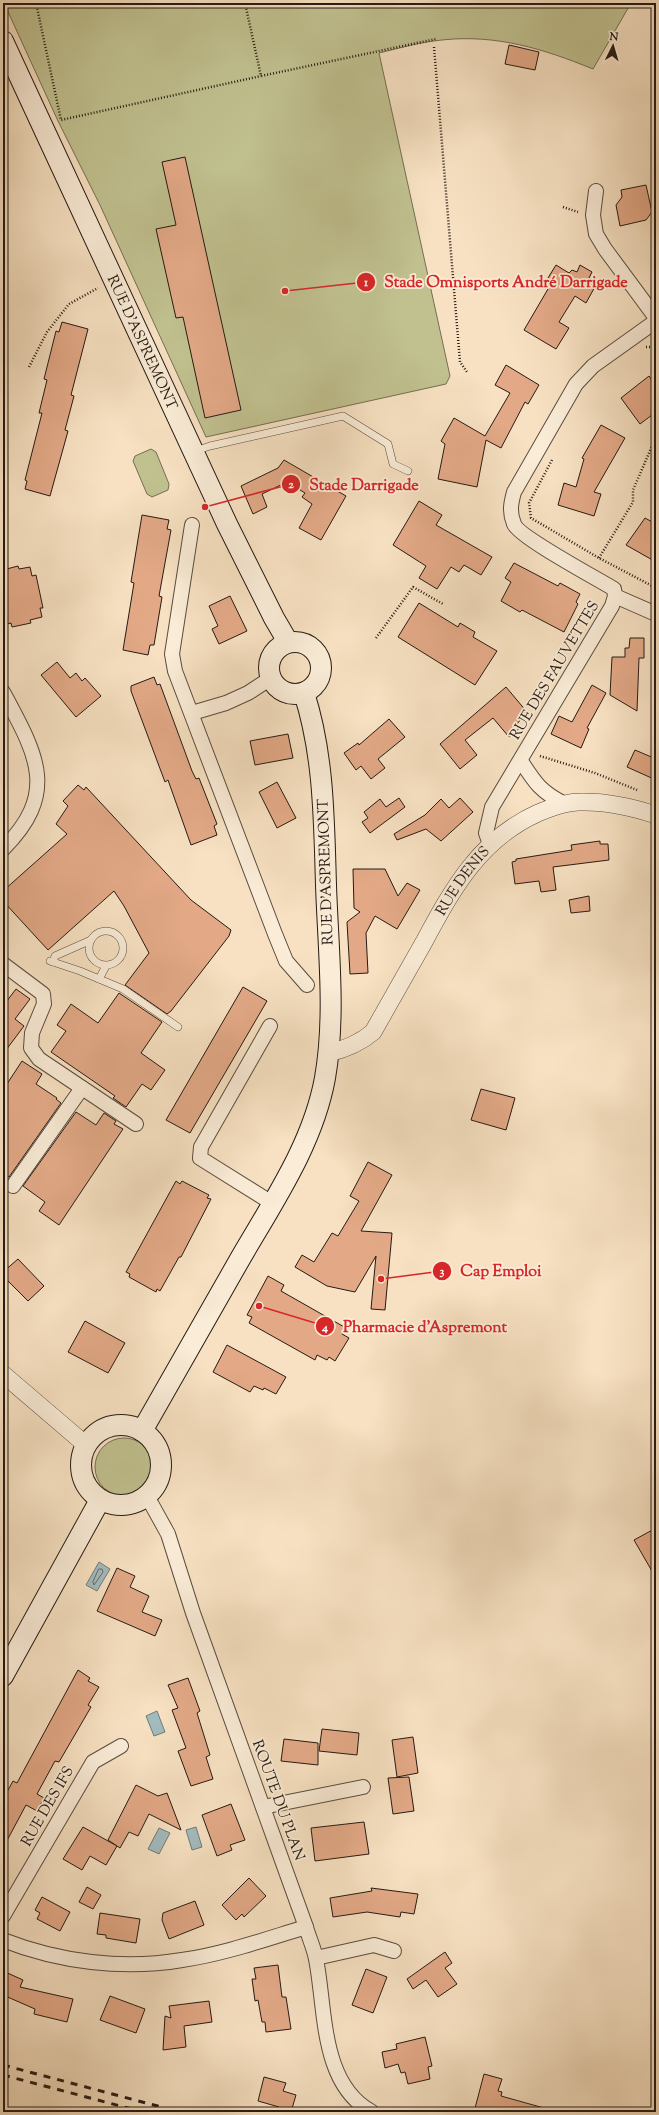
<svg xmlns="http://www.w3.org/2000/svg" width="659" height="2115" font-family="'Sorts Mill Goudy',serif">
  <rect width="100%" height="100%" fill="#f7e1c2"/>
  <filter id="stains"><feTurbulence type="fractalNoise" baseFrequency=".005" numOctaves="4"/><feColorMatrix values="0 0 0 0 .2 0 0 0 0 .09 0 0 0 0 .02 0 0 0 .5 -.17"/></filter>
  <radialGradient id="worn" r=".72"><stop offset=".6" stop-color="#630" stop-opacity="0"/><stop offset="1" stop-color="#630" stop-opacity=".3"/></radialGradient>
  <!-- green -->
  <g fill="#c1c190" stroke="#746e52">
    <path d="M 4,3 L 631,3 L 593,69 C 544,49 496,34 442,40 C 421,42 400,48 379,53 L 450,376 L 446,384 L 206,437 L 100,205 L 58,121 Z"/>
    <polygon points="151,449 156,452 169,484 168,490 152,497 147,494 133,461 135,456"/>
    <circle cx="124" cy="1467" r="29"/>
  </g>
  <!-- water -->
  <g fill="#a2bbbe" stroke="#707b7a">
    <polygon points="99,1562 110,1569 97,1591 86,1585"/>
    <polygon points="157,1711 165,1732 154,1736 146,1716"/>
    <polygon points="196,1827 202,1847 192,1850 186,1830"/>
    <polygon points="159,1828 170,1833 159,1854 148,1849"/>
  </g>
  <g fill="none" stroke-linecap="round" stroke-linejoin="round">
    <!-- shore -->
    <polygon stroke="#646a68" stroke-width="1" points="99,1569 102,1569 103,1572 94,1585 93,1582"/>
  </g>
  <!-- building -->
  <g fill="#e3a987" stroke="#261a13">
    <polygon points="509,45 539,52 535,70 505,64"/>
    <polygon points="185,157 241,410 205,418 183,317 176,318 156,229 176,225 162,162"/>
    <polygon points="646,185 652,212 646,220 620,226 616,205 622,197 621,190"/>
    <polygon points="556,265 569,273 572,270 577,272 580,265 592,272 589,278 597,283 586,303 575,296 559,322 569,328 556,349 524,330 548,289 543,286"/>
    <polygon points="62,322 88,329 71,395 74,396 65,430 68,431 50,496 25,489 27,481 25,480 42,413 39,413 47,380 44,379 56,331 59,332"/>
    <polygon points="506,365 539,385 528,404 525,402 501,448 486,440 477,487 438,479 445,444 441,441 454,418 485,436 510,393 495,385"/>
    <polygon points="649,376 656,386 656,412 640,424 621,398"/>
    <polygon points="601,425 625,438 594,492 601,494 594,516 558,505 564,483 576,487 584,459 582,458"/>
    <polygon points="284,460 346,496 321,540 299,528 312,504 302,497 305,493 287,482 262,494 267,507 253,514 241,486 278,468"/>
    <polygon points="419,501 442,515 436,525 492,557 481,575 464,565 459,572 451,567 437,589 419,578 426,566 393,545"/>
    <polygon points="142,515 169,520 167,529 171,530 159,596 162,597 154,645 150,645 148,655 123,650 134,583 131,582"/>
    <polygon points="645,518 656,524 656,562 626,545"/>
    <polygon points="514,563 558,586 560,583 580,594 576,602 578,604 564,632 522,610 520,612 501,601 511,582 505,578"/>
    <polygon points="18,566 19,569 30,567 32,576 36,575 43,608 40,608 42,617 30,620 31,623 12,627 11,623 3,625 3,570"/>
    <polygon points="230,596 247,631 219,644 212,629 218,626 209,606"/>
    <polygon points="419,603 458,627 460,623 475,632 473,637 497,651 475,685 398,637"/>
    <polygon points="630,638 644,638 644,658 639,658 637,711 610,695 612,657 625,657 625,648 629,648"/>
    <polygon points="57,662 70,678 76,673 82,681 85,678 101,696 76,717 41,675"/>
    <polygon points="154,677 157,685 160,684 192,771 196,779 199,778 217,824 214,826 217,835 191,845 168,780 165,782 131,691 131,686"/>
    <polygon points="592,685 606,693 587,728 589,729 581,748 551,734 559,716 572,722"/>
    <polygon points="506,687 527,712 516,725 519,729 509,737 493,718 465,740 477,755 460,769 440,744"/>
    <polygon points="389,719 405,737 378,759 385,768 371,779 361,766 356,770 344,753 358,743 359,745"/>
    <polygon points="288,734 293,758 255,765 250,741"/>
    <polygon points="635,750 656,759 656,780 627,767"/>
    <polygon points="277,782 296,818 277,828 259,792"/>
    <polygon points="78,785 84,790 86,787 191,900 231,930 229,936 171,1011 167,1014 125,985 149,953 124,906 114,891 48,950 3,901 3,891 67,834 56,824 68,806 63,801"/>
    <polygon points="399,798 405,807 370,833 362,822 368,818 364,812 380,799 386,807"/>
    <polygon points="460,798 473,812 441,841 426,829 397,840 394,834 425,815 441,799 449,808"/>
    <polygon points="600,841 600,844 608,844 609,860 553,867 556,890 541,892 539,881 515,884 512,862 516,861 516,859 572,850 571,845"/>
    <polygon points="353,869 385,869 398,896 407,883 420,890 397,929 375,916 366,933 368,973 350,974 347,922 360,912 354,908"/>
    <polygon points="589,896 590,911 571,913 569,900"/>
    <polygon points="243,987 267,1001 190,1133 166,1120"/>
    <polygon points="16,989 30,999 15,1019 24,1026 3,1054 3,1006"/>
    <polygon points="119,993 162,1022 141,1053 165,1070 151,1090 142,1084 126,1107 113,1098 115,1096 51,1052 66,1031 57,1025 71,1004 98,1023"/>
    <polygon points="22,1061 42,1074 36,1084 57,1098 56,1099 61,1103 9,1177 3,1173 3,1090"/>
    <polygon points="481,1089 515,1098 506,1130 471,1120"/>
    <polygon points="76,1112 96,1125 104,1113 116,1121 114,1124 123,1129 59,1225 39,1211 45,1202 23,1186"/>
    <polygon points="368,1162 392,1175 361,1231 392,1233 385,1310 371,1309 376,1256 355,1292 327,1286 295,1267 302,1255 314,1262 332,1233 338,1236 359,1201 350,1196"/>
    <polygon points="176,1181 180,1184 182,1181 209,1195 207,1198 211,1199 181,1257 179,1257 160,1291 157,1289 156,1292 129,1277 130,1274 126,1272"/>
    <polygon points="18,1259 44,1286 28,1301 3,1276 3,1272"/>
    <polygon points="268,1276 284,1285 281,1291 346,1328 342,1334 349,1338 335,1361 329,1357 327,1360 317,1355 315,1360 249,1323 252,1317 247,1315"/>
    <polygon points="85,1321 125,1343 108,1373 68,1352"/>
    <polygon points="227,1345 286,1377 276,1394 264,1388 263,1390 254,1386 250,1392 213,1372"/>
    <polygon points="656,1528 656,1578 634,1540"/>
    <polygon points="117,1568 135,1576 130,1587 149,1596 142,1612 162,1620 155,1636 97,1611"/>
    <polygon points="78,1670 90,1678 88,1681 99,1687 88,1705 91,1707 59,1762 55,1761 37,1794 44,1798 37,1811 26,1805 3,1848 3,1799 13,1781 17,1783"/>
    <polygon points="188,1678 200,1711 197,1713 210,1755 206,1757 213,1779 191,1786 178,1751 186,1748 172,1710 178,1708 168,1685"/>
    <polygon points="322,1729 359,1733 357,1755 319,1751"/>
    <polygon points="413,1737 418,1773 397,1777 392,1740"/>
    <polygon points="284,1739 318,1743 318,1765 281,1761"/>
    <polygon points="409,1777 414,1811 393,1814 388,1778"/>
    <polygon points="136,1785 158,1796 167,1793 181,1830 149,1814 138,1836 129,1832 120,1848 108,1840"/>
    <polygon points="231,1804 245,1840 230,1845 232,1850 217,1856 202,1815"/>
    <polygon points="364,1822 369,1854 315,1861 311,1828"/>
    <polygon points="83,1827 117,1846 106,1865 90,1856 82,1870 63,1859"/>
    <polygon points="249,1878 266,1896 244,1917 242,1914 236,1920 222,1905"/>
    <polygon points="87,1887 101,1895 93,1909 79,1902"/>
    <polygon points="371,1888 418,1894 414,1914 401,1912 400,1917 367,1912 333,1917 330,1898 372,1891"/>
    <polygon points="42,1897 70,1912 60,1931 37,1919 40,1913 35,1910"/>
    <polygon points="195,1901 204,1925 169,1939 162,1920 163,1913"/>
    <polygon points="100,1913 140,1919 136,1943 106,1938 106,1935 97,1934"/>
    <polygon points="445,1952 452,1963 445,1968 457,1984 438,1997 426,1980 413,1989 407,1979"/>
    <polygon points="278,1965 282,1997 286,1997 291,2029 266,2032 265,2022 262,2022 258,2000 255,2001 252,1979 256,1979 254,1968"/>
    <polygon points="366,1969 387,1977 373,2013 352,2005"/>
    <polygon points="3,1971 23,1980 20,1987 73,1999 67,2022 34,2014 35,2009 3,1995"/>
    <polygon points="110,1996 145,2009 136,2033 100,2020"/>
    <polygon points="209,2001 212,2022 184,2026 186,2047 163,2050 165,2016 171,2018 169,2006"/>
    <polygon points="425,2037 432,2066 428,2067 430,2079 408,2084 405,2072 401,2073 398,2064 385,2068 382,2052 397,2049 396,2044"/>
    <polygon points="484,2074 502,2079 498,2091 502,2092 501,2096 544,2108 543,2112 474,2112"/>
    <polygon points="264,2077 286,2083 283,2091 296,2095 291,2112 278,2112 279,2107 258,2101"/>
  </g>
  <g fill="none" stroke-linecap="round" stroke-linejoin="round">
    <defs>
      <g id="service">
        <polyline points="195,451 210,446 343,416 388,444 393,464 408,471"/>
        <circle cx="106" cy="948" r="17"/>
        <polyline points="50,961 80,971 123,989 178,1027"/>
        <polyline points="53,962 55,956 91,940"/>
        <polyline points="99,979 106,966"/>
      </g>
      <g id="minor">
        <polyline points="596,191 593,215 596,234 605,249 656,318"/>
        <polyline points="192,525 172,654 175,671 275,934 286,961 307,985"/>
        <polyline points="615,596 656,614"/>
        <path d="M 3,692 C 36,754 60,792 3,849"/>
        <polyline points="192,713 226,703 248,693 271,678"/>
        <path d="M 521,761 C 535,783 541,792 565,804"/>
        <path d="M 490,844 L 486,833 L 492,807 L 612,606 L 615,596 L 614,589 C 598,579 519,537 514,524 C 509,512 511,503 514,492 L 576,384 L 593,366 L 656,321"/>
        <polyline points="3,964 43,994 44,1004 32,1033 31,1048 39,1059 136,1124"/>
        <polyline points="270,1026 201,1147 200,1158 272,1203"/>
        <polyline points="13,1186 82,1088"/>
        <path d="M 147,1496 L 168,1534 L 193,1613 L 306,1927 C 309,1938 314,1948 316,1959 C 326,2009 320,2084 372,2112"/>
        <polyline points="263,1807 363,1787"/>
        <polyline points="3,1916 93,1762 121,1746"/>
        <path d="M 3,1940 C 59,1962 123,1970 182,1960 C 224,1954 266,1939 306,1927"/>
        <polyline points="316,1958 374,1945 394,1951"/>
      </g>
      <g id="tertiary">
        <path id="s1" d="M 329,1053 C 346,1049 360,1043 373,1032 C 390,1002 407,972 424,942 C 453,888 480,839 538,813 C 550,808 565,802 579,802 C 605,801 632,807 656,815"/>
        <polyline points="3,1374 86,1445"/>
      </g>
      <g id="secondary">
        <path id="s2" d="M 3,41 L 227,524 L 274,618 L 288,642"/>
        <circle cx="295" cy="668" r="26"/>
        <circle cx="121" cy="1465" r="40"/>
        <path d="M 142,1431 C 175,1374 207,1316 240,1259 C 273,1202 313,1144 325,1078 C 336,1015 328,948 326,885 C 324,820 324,755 304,693"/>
        <polyline points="3,1676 100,1500"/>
      </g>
    </defs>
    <!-- service casing -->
    <use href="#service" stroke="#5a4c3f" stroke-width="8"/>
    <!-- minor casing -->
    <use href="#minor" stroke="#5a4c3f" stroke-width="16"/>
    <!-- tertiary casing -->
    <use href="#tertiary" stroke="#5a4c3f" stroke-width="18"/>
    <!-- secondary casing -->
    <use href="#secondary" stroke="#261a13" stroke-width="22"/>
    <!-- path -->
    <g stroke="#261a13" stroke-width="2.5" stroke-dasharray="1 2" stroke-linecap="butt">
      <polyline points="36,3 61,120 261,76"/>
      <polyline points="245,3 261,76 436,39"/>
      <polyline points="434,47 460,362 467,372"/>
      <polyline points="563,207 578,212"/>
      <polyline points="646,347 656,347"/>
      <polyline points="29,367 47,332 69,304 98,288"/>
      <polyline points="552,460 529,503 531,518 599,558 656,588"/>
      <polyline points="599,558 633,502 633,490 656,437"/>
      <polyline points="376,638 413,587 443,604"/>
      <polyline points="540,756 595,773 637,790"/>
    </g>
    <!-- service -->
    <use href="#service" stroke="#faecd7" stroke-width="7"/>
    <!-- minor -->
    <use href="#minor" stroke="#faecd7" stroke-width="14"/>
    <!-- tertiary -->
    <use href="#tertiary" stroke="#faecd7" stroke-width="17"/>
    <!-- secondary -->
    <use href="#secondary" stroke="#faecd7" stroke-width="20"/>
    <!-- rail -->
    <g stroke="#261a13" stroke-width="3" stroke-dasharray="7 7" stroke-linecap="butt">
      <polyline points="3,2065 180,2112"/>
      <polyline points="3,2075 143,2112"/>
    </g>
  </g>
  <g text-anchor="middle" stroke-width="3.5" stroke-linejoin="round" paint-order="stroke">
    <!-- street labels -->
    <g font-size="15" fill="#261a13" stroke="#faecd7">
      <text dy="5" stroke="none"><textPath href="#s2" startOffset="332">RUE D'ASPREMONT</textPath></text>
      <text transform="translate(554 670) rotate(-59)" y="5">RUE DES FAUVETTES</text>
      <text transform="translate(325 872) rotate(-92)" y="5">RUE D'ASPREMONT</text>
      <text dy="5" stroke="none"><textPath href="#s1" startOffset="225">RUE DENIS</textPath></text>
      <text transform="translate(279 1800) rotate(70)" y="5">ROUTE DU PLAN</text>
      <text transform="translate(47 1806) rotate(-60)" y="5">RUE DES IFS</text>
    </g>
  </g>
  <!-- callouts -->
  <path fill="none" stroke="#d62828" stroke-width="1.5" d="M285 291L366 282M205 507L291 484M381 1279L442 1271M259 1306L325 1326"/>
  <g fill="#d62828" stroke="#faecd7" stroke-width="1.5">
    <circle cx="285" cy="291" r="4"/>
    <circle cx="205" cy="507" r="4"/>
    <circle cx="381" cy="1279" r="4"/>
    <circle cx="259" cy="1306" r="4"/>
    <circle cx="366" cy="282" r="10"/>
    <circle cx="291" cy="484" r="10"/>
    <circle cx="442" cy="1271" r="10"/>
    <circle cx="325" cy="1326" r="10"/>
  </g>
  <g font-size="12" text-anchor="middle" font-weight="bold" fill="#fff">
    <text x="366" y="286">1</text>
    <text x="291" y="488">2</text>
    <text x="442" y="1275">3</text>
    <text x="325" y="1331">4</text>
  </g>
  <g font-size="16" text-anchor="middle" font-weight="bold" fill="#d62828" stroke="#faecd7" stroke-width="3.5" stroke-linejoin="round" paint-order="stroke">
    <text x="506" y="287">Stade Omnisports André Darrigade</text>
    <text x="364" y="490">Stade Darrigade</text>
    <text x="501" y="1276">Cap Emploi</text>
    <text x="425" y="1332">Pharmacie d'Aspremont</text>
  </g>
  <!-- margin -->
  <rect width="659" height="2115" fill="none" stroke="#f7e1c2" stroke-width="16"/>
  <rect x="4" y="4" width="651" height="2107" fill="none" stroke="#261a13" stroke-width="2"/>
  <rect x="8" y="8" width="643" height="2099" fill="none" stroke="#261a13"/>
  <!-- north arrow -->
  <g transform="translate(613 46) rotate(5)" stroke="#faecd7" stroke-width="3" paint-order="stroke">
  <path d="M0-3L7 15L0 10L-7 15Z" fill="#261a13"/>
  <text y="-6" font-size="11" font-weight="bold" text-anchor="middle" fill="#261a13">N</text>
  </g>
  <rect width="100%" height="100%" filter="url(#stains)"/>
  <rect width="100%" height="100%" fill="url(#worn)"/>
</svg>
